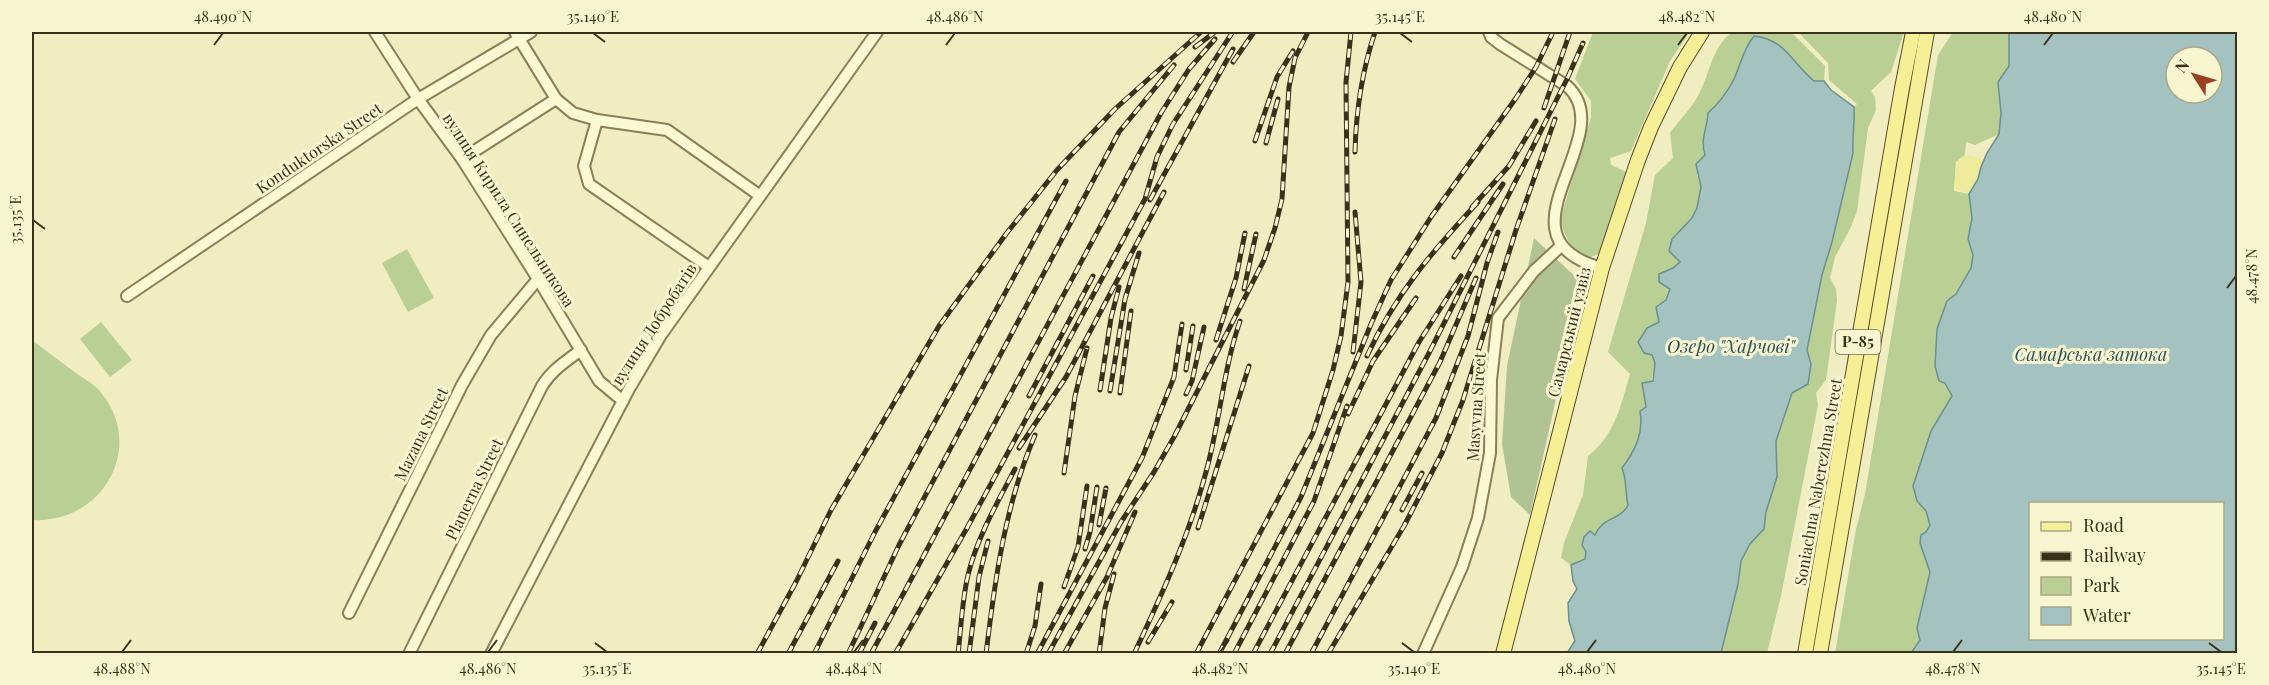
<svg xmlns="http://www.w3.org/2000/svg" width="2269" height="685" font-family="'Playfair Display',serif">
  <rect width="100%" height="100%" fill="#f0edc0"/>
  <!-- green -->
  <g fill="#bacf93">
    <path d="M 1593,32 L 1690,32 L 1670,61 L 1631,151 L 1610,158 L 1611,165 L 1629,173 L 1603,250 C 1581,271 1565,239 1560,220 L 1591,117 L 1591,101 L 1575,79 Z"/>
    <path d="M 1732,32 L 1791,32 L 1825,66 L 1824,81 L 1814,82 C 1794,64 1783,39 1754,36 C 1741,64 1731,92 1708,113 L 1705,155 L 1697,175 L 1701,187 L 1697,208 L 1692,218 L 1672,239 L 1680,261 L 1673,268 L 1670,289 L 1659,322 L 1647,328 L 1652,355 L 1655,363 L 1646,408 L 1640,412 C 1644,434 1635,450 1622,468 C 1627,480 1625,492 1628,505 L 1624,512 L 1599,526 L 1585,559 L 1571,565 L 1561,558 L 1564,543 L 1583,495 L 1588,456 C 1615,435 1621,405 1630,374 L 1608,352 L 1646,223 L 1655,175 L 1673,158 L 1670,133 C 1679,120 1692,108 1699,94 C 1710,73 1712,47 1732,32 Z"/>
    <polygon points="1798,32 1904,32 1891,72 1871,91 1875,97 1876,110 1868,128 1857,211 1851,227 1835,257 1830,278 1836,289 1837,301 1826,380 1816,393 1818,405 1781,596 1767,653 1721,654 1738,584 1741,561 1750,544 1764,529 1766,512 1777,476 1776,441 1792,393 1811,364 1807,350 1822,275 1832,242 1853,153 1852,138 1854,107 1857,104 1829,80 1828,63"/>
    <polygon points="1953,32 2009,32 2009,66 1998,82 2001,113 1999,134 1975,145 1966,142 1965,155 1956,162 1954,191 1969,194 1972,218 1968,239 1973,255 1971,268 1956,294 1947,301 1945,383 1952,396 1931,431 1913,486 1917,501 1926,511 1930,525 1920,543 1930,572 1917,628 1920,640 1911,653 1835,654 1856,529 1865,494 1938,55"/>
    <polygon points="407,249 434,298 408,312 382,263"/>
    <polygon points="101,322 132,360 110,377 80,339"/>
    <path d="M 32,340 C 46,351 61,362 76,373 C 83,378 92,383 98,389 C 148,444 104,524 32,520 Z"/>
  </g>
  <!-- sand -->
  <polygon fill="#eeec9b" points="1965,155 1985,159 1978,179 1969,194 1958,190 1954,191 1956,162"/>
  <!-- cemetery -->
  <polygon fill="#b2c393" points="1534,238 1582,283 1530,515 1511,497 1502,444 1507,366"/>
  <!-- water -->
  <g fill="#a3c2c0" stroke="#6a9090" stroke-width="1.5" fill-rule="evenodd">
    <path d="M 2009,32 L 2237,32 L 2237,653 L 1911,653 L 1920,640 L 1917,628 L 1930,572 L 1920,543 L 1921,535 L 1926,532 L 1930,525 L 1926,511 L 1917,501 L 1913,486 L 1931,431 L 1952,396 L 1945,383 L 1939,381 L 1935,366 L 1937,329 L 1947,301 L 1956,294 L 1971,268 L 1973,255 L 1968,239 L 1972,218 L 1969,194 L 1978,179 L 1981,167 L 1987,153 L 1999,134 L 2001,113 L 1998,82 L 2009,66 ZM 2176,57 L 2212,57 L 2212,93 L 2176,93 ZM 2030,504 L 2222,504 L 2222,638 L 2030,638 Z"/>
    <path d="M 1754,36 C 1785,39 1792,63 1814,81 L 1824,81 L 1831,90 L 1854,107 C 1855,122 1852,137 1853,153 L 1832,242 L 1822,275 L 1807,350 L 1811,364 L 1808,384 L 1792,393 L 1776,441 L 1777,477 L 1766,512 L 1764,529 L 1750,544 L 1741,561 L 1738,584 L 1721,653 L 1567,653 L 1575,641 L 1569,621 L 1568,603 L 1577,589 L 1573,581 L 1571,565 L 1585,559 L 1586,552 L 1582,545 L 1584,537 L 1590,531 L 1595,535 C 1604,515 1619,522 1628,505 C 1625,492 1627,480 1622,468 C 1635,451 1644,433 1640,411 L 1646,407 L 1642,383 L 1653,381 L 1655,363 L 1652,355 L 1644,353 L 1638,342 L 1647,328 L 1659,322 L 1656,307 L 1666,300 L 1670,289 L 1659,282 L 1659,274 L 1673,268 L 1680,262 L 1669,251 L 1672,239 L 1692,218 L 1697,208 L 1701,187 L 1696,164 L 1705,155 C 1700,138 1707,130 1708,113 C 1718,104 1728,91 1734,79 C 1741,64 1743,49 1754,36 Z"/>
  </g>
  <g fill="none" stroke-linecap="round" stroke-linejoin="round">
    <defs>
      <g id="minor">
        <polyline points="375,32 418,99 462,159 538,279 599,381 623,401"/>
        <polyline points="515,32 556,99 573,113 597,120 667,130 759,195"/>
        <path d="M 1489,32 L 1491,37 L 1500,44 L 1567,86 C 1623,136 1488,238 1602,268"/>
        <polyline points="597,120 584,166 589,184 709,267"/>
        <polyline points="462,159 556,99"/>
        <polyline points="127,296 418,99 531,32"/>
        <polyline points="349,613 462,385 491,335 538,279"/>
        <path d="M 409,654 L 542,386 C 552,370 566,361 581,350"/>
        <polyline points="491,654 629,389 661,335 877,32"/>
        <polyline points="1423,654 1462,567 1478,518 1490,453 1491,380 1498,318 1534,271 1561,246"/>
      </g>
      <g id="major">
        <polyline points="1503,654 1602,268 1638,160 1651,127 1680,67 1702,32"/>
        <polyline points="1805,654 1902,88 1913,32"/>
        <polyline points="1820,654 1927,32"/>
      </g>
    </defs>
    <!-- minor casing -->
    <use href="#minor" stroke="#8a7f57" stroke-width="14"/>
    <!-- major casing -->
    <use href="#major" stroke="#584b2c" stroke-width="16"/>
    <!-- minor -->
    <use href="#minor" stroke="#fbf8d4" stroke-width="10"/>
    <!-- major -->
    <use href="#major" stroke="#f6ef95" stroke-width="14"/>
    <defs>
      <g id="rail">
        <polyline points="1195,47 1215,32"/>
        <polyline points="1233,62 1254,32"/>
        <polyline points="1544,108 1570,32"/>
        <polyline points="1255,141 1277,77 1293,51"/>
        <polyline points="1266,143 1278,99"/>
        <path d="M 1355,152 C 1356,111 1362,71 1375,32"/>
        <polyline points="1150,200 1233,49"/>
        <polyline points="1472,207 1509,166 1536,121"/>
        <polyline points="1454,257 1503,184"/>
        <polyline points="1244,289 1256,234"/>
        <polyline points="1216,340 1236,278 1245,233"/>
        <polyline points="1353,352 1361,282 1355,212"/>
        <path d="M 1367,356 C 1396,293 1432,252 1478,202"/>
        <polyline points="1186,370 1193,326"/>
        <polyline points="1100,390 1111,318 1119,287"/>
        <polyline points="1110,391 1125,299 1139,253"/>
        <polyline points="1120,393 1131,311"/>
        <polyline points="1186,394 1192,381 1204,327"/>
        <polyline points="1029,396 1093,276"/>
        <polyline points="1348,414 1373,361 1416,298"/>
        <polyline points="1019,448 1066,377 1164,192"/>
        <polyline points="1064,473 1075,396 1087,348"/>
        <polyline points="1402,510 1422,473"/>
        <polyline points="1099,525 1106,488"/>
        <polyline points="1198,528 1249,366"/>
        <polyline points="1085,549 1090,532 1097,487"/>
        <polyline points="1064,587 1078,547 1087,486"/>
        <polyline points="1148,642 1172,602"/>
        <polyline points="757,654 796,582 831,510 939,326 1006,234 1057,170 1115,109 1201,32"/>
        <polyline points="788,654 838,561"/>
        <polyline points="814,654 875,532 1066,181"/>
        <polyline points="848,654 899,545 1119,132 1174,65"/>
        <polyline points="859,654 875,623"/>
        <polyline points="871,654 1161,113 1189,69 1215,39"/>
        <polyline points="895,654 967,528 1145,199 1157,157 1173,124 1232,33"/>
        <path d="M 958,654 C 961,628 962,601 968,575 C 977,538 997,503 1015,469"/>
        <polyline points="969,654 979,577 988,541"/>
        <path d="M 986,654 C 995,579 1005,505 1035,435"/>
        <polyline points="1026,654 1035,626 1041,584"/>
        <polyline points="1037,654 1142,458 1174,377 1182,324"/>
        <polyline points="1048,654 1121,522 1154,472 1174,437 1264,260 1275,228 1282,199 1289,87 1295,58 1308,32"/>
        <polyline points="1064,654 1107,577 1135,512"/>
        <polyline points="1099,654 1105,608 1114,574"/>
        <path d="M 1134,654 C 1162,594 1189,536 1206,472 C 1220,422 1223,370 1240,321"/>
        <polyline points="1196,654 1313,433 1333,370 1341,336 1348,282 1346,82 1351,32"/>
        <polyline points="1219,654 1301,497 1371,324 1391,280 1431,217 1516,98 1536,67 1553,32"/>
        <polyline points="1234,654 1314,501 1347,406"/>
        <polyline points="1253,654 1419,342 1461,276"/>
        <polyline points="1270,654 1429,353 1567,79 1583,43"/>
        <polyline points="1285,654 1440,362 1476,278"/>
        <polyline points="1311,654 1436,418 1468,336 1487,263 1498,232"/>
        <polyline points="1328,654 1404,526 1442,453 1463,400 1516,230 1555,119"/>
      </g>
    </defs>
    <!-- rail casing -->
    <use href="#rail" stroke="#39311c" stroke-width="5"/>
    <!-- rail -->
    <use href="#rail" stroke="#f7f5d0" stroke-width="3" stroke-dasharray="9" stroke-linecap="butt"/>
  </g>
  <!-- ticks -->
  <path fill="none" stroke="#39311c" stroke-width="2" d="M 593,33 L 605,42M 1400,33 L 1412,42M 214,45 L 223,33M 946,45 L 955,33M 1678,45 L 1687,33M 2044,45 L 2053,33M 33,220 L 45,229M 2227,288 L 2236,276M 595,643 L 607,652M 1402,643 L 1414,652M 2209,643 L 2221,652M 122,652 L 131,640M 488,652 L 497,640M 854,652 L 863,640M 1220,652 L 1229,640M 1587,652 L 1596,640M 1953,652 L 1962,640"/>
  <g text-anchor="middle" stroke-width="6" stroke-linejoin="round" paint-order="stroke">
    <!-- shield labels -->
    <rect fill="#f7f5d0" stroke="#726c52" stroke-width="1.5" x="1835.5" y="330" width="45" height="24" rx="4.5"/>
    <g font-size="15" font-weight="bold" fill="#39311c">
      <text x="1858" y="347">Р-85</text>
    </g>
    <!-- street labels -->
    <g font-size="16" fill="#39311c" stroke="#f7f5d0">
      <text transform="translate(319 148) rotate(-34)" y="6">Konduktorska Street</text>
      <text transform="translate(509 210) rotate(57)" y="6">вулиця Кирила Синельникова</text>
      <text transform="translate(654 324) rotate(-57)" y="6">вулиця Добробатів</text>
      <text transform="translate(1569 332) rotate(-76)" y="6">Самарський узвіз</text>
      <text transform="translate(1476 407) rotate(-86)" y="6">Masyvna Street</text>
      <text transform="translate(421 434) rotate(-64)" y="6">Mazana Street</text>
      <text transform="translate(1818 482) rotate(-80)" y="6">Soniachna Naberezhna Street</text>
      <text transform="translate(474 489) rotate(-64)" y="6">Planerna Street</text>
    </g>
    <!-- water labels -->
    <g font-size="18" font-style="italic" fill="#2b515a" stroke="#f7f5d0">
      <text x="1731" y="353">Озеро "Харчові"</text>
      <text x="2091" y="361">Самарська затока</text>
    </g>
  </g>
  <!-- border -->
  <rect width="2269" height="685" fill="none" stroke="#f7f5d0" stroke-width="66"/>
  <!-- legend -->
  <rect x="2029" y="502" width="195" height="138" fill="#f7f5d0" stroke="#aba788" stroke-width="1.5"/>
  <rect x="2041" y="522" width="30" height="9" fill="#f6ef95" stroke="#aba788" stroke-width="1.5"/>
  <text x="2083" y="532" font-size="18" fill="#39311c">Road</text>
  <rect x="2041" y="552" width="30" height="9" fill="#39311c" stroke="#aba788" stroke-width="1.5"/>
  <text x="2083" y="562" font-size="18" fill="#39311c">Railway</text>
  <rect x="2041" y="577" width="30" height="18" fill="#bacf93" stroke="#aba788" stroke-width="1.5"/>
  <text x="2083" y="592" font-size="18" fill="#39311c">Park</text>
  <rect x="2041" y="607" width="30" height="18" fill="#a3c2c0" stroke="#aba788" stroke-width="1.5"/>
  <text x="2083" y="622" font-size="18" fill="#39311c">Water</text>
  <!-- north arrow -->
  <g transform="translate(2194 75) rotate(307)"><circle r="28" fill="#f7f5d0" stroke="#aba788" stroke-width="1.5"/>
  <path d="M0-4.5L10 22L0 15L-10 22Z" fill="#9c4024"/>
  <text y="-9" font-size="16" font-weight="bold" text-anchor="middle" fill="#39311c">N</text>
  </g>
  <rect x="33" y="33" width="2203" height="619" fill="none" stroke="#39311c" stroke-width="2"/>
  <g font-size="15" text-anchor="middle" fill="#39311c">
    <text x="223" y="22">48.490°N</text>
    <text x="593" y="22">35.140°E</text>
    <text x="955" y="22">48.486°N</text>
    <text x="1400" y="22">35.145°E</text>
    <text x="1687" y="22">48.482°N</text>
    <text x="2053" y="22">48.480°N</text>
    <text transform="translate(16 220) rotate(-90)" y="5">35.135°E</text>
    <text transform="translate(2252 276) rotate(-90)" y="5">48.478°N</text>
    <text x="122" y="674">48.488°N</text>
    <text x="488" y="674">48.486°N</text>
    <text x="607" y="674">35.135°E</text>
    <text x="854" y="674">48.484°N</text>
    <text x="1220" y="674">48.482°N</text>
    <text x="1414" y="674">35.140°E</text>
    <text x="1587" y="674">48.480°N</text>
    <text x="1953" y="674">48.478°N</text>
    <text x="2221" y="674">35.145°E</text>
  </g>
</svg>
